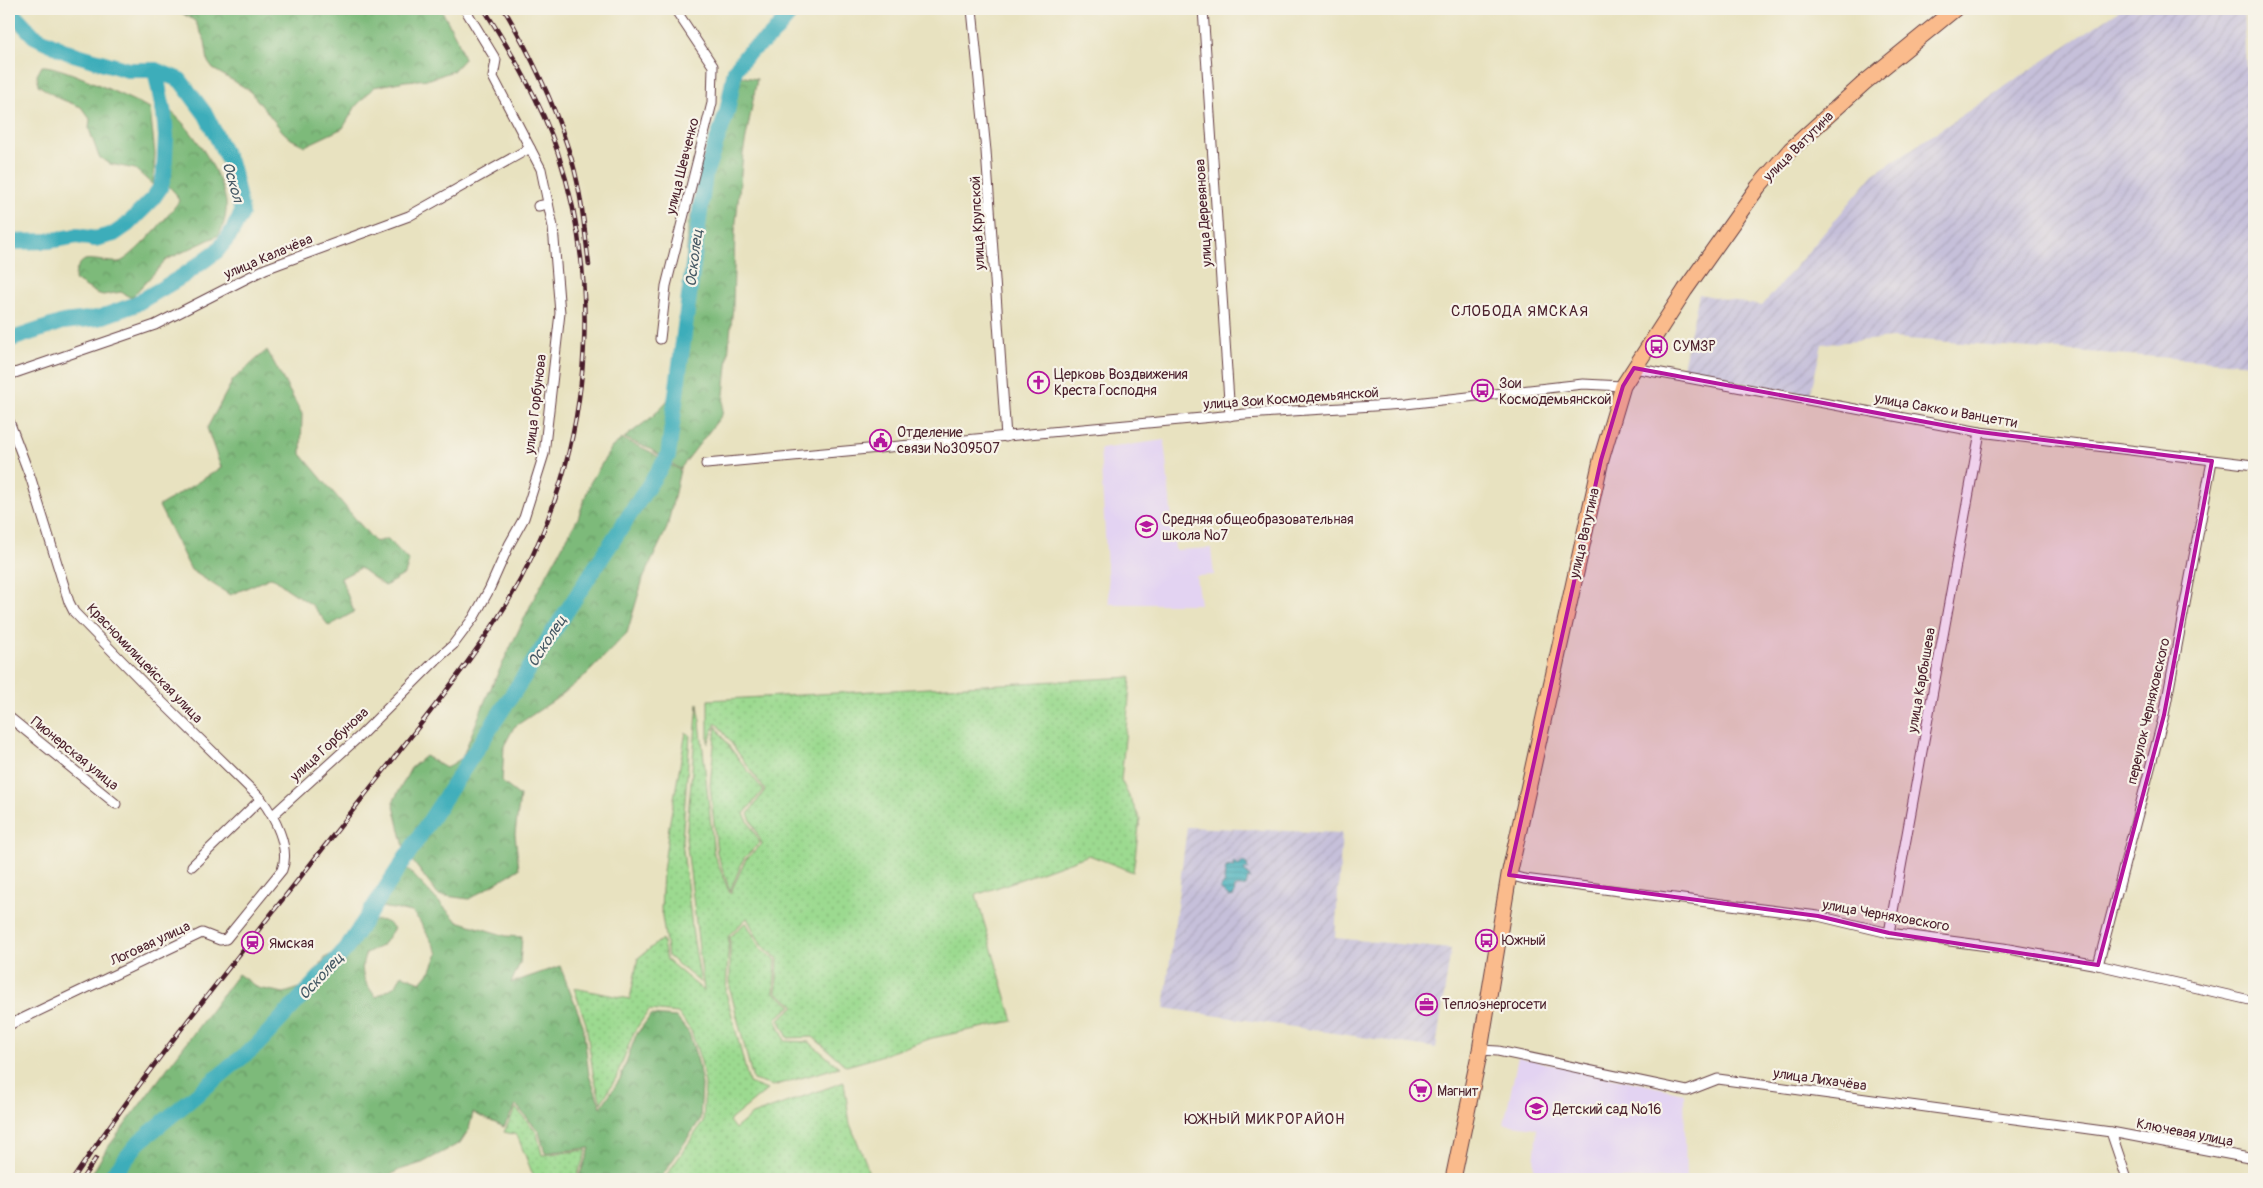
<svg xmlns="http://www.w3.org/2000/svg" width="2263" height="1188" font-family="Pangolin,sans-serif">
  <defs>
    <pattern id="industrial-furrows" width="10" height="10" patternUnits="userSpaceOnUse" patternTransform="scale(1.25)"><rect width="10" height="10" fill="#c6c0da"/><path d="M-1 1l2-2M0 10L10 0M9 11l2-2" fill="none" stroke="#aca5bb"/></pattern>
    <pattern id="grass-dots" width="8" height="8" patternUnits="userSpaceOnUse" patternTransform="scale(1.25)"><rect width="8" height="8" fill="#9cda90"/><path d="M2 2h.1M6 6h.1" fill="none" stroke="#88bb7c" stroke-width="1.8" stroke-linecap="round"/></pattern>
    <pattern id="forest-crowns" width="20" height="18" patternUnits="userSpaceOnUse" patternTransform="scale(1.25)"><rect width="20" height="18" fill="#7dba7a"/><path d="M2 6a3 3 0 1 1 6 0M12 15a3 3 0 1 1 6 0" fill="none" stroke="#689764"/></pattern>
    <pattern id="water-rules" width="6" height="5" patternUnits="userSpaceOnUse" patternTransform="scale(1.25)"><rect width="6" height="5" fill="#3dadba"/><path d="M0 2.5h6" fill="none" stroke="#358c97"/></pattern>
  </defs>
  <rect width="100%" height="100%" fill="#f7f3e8"/>
  <filter id="ink" filterUnits="userSpaceOnUse"><feTurbulence type="fractalNoise" baseFrequency=".02" numOctaves="2"/><feDisplacementMap in="SourceGraphic" scale="10" xChannelSelector="R" yChannelSelector="G"/><feConvolveMatrix kernelMatrix="1 2 1 2 8 2 1 2 1" color-interpolation-filters="sRGB"/></filter>
  <filter id="wash" filterUnits="userSpaceOnUse"><feTurbulence type="fractalNoise" baseFrequency=".0096" numOctaves="4" result="noise"/><feDisplacementMap in="SourceGraphic" scale="20" xChannelSelector="R" yChannelSelector="G"/><feGaussianBlur stdDeviation="1.12" result="paint"/><feColorMatrix in="noise" values="0 0 0 0 0 0 0 0 0 0 0 0 0 0 0 0 0 1.4 0 .05"/><feComposite in="paint" operator="in"/></filter>
  <g filter="url(#wash)">
    <rect width="100%" height="100%" fill="#e8e2c0"/>
    <!-- built -->
    <g fill="#e3d3f2">
      <polygon points="1164,440 1175,550 1211,548 1214,575 1196,576 1200,604 1109,604 1100,449"/>
      <polygon points="1518,1057 1684,1093 1686,1179 1542,1179 1533,1176 1537,1128 1504,1124"/>
    </g>
    <!-- industrial -->
    <g fill="url(#industrial-furrows)">
      <polygon points="2121,9 2243,9 2254,223 2254,364 1893,338 1822,344 1810,395 1682,372 1699,294 1762,306 1874,174"/>
      <polygon points="1187,827 1342,833 1335,938 1451,949 1436,1048 1164,1008"/>
    </g>
    <!-- grass -->
    <g fill="url(#grass-dots)" stroke="#737c5e">
      <polygon points="1131,677 1121,780 1140,819 1133,872 1089,855 976,895 1013,1021 932,1038 868,1060 846,1066 813,1037 788,1038 779,1019 795,1006 776,992 778,959 761,945 747,918 729,935 726,992 749,1083 767,1090 729,1121 735,1129 752,1115 844,1082 850,1124 866,1163 870,1179 664,1179 703,1122 705,1085 701,1062 691,1031 678,1013 649,1010 634,1032 616,1078 601,1103 593,1073 586,1024 574,988 630,999 638,958 662,939 667,960 704,991 686,838 698,703 714,854 730,894 746,859 762,844 748,814 765,790 716,722 708,744 708,700"/>
      <polygon points="716,726 728,745 763,790 744,814 760,843 744,858 730,891 717,853 710,785"/>
      <polygon points="686,732 690,736 682,841 693,936 701,983 668,956 661,909 663,872 669,826"/>
      <polygon points="746,922 760,948 776,960 774,992 792,1006 776,1018 785,1041 809,1042 839,1067 773,1086 753,1080 730,989 730,937"/>
      <polygon points="516,1108 537,1133 542,1155 587,1150 576,1179 536,1179 533,1175 517,1135 504,1132"/>
    </g>
    <!-- forest -->
    <g fill="url(#forest-crowns)" stroke="#646c52">
      <polygon points="175,9 441,9 458,41 464,59 453,71 430,79 405,81 374,87 356,106 343,128 305,146 291,139 283,132 249,90 213,69 208,62 205,41 195,21"/>
      <path d="M 42,66 C 59,64 129,99 150,108 L 155,154 L 153,185 L 135,169 L 110,164 L 99,157 L 89,129 L 90,119 L 81,107 L 58,98 L 38,85 L 37,75 Z"/>
      <polygon points="732,75 757,79 743,154 735,231 733,306 722,415 680,469 650,449 624,438 652,417 667,401 674,387 678,371 685,293 688,224 706,173 714,133"/>
      <path d="M 164,107 C 188,120 222,174 226,202 C 227,214 224,225 219,235 L 166,260 L 131,298 L 121,292 L 103,295 L 96,293 L 75,280 C 75,272 77,264 85,260 C 91,258 109,263 119,262 C 131,260 172,212 179,201 L 176,194 L 167,184 L 169,152 Z"/>
      <polygon points="267,350 302,414 301,454 375,542 388,539 409,561 405,574 385,586 360,568 341,578 354,612 329,626 312,605 286,588 272,577 230,595 191,570 159,506 221,468 207,428 233,380"/>
      <polygon points="622,439 649,451 680,470 667,528 643,579 627,633 588,673 559,697 514,727 504,746 502,782 520,796 515,834 519,869 469,899 438,895 405,851 393,802 411,768 425,756 446,768 462,758 487,696 535,596 578,518 590,483 612,447"/>
      <path d="M 400,861 L 457,921 L 506,936 L 522,937 L 520,963 L 511,983 L 560,966 L 583,1025 L 589,1075 L 601,1107 L 620,1079 L 636,1035 L 651,1015 L 676,1017 L 689,1033 L 698,1062 L 702,1085 L 700,1120 L 660,1179 L 578,1179 L 590,1148 L 545,1153 L 539,1132 L 516,1105 L 504,1127 L 473,1113 L 469,1129 L 460,1143 L 422,1163 L 399,1170 L 384,1179 L 89,1179 L 106,1150 L 238,974 L 258,988 L 284,993 L 303,987 L 326,957 L 340,951 L 349,932 C 370,933 372,908 394,928 L 382,946 L 366,953 C 358,971 364,982 376,997 L 395,986 L 402,975 L 421,982 L 431,970 L 438,953 L 419,920 L 412,912 L 380,907 L 385,883 Z"/>
    </g>
    <!-- water -->
    <polygon fill="url(#water-rules)" stroke="#446672" points="1235,862 1238,866 1243,862 1247,864 1248,869 1244,870 1251,879 1248,878 1246,886 1235,887 1234,896 1229,897 1220,889 1221,886 1225,883 1224,880 1226,867 1229,868 1227,866 1235,867 1232,864"/>
    <g fill="none" stroke-linecap="round" stroke-linejoin="round">
      <!-- river -->
      <g stroke="#3dadba" stroke-width="16">
        <polyline points="9,9 34,36 67,52 128,70 155,70 180,80 206,115 232,168 242,213 230,235 217,251 183,276 134,305 98,318 63,322 9,340"/>
        <polyline points="9,242 48,241 77,236 95,239 114,234 127,225 151,201 160,188 164,175 166,136 164,114 155,70"/>
        <polyline points="109,1179 139,1142 257,1045 346,949 668,456 705,174 727,112 735,70 748,53 771,36 794,9"/>
      </g>
    </g>
  </g>
  <g filter="url(#ink)">
    <g fill="none" stroke-linecap="round" stroke-linejoin="round">
      <defs>
        <g id="minor">
          <polyline points="972,9 986,151 1006,437"/>
          <polyline points="1203,9 1230,416"/>
          <polyline points="538,206 548,204"/>
          <polyline points="660,339 666,286 712,103 713,66 675,9"/>
          <polyline points="1634,368 1980,432 2254,465"/>
          <polyline points="9,375 155,325 265,269 409,216 530,148"/>
          <path d="M 9,421 L 31,479 L 69,602 L 74,612 L 162,702 L 261,799 C 274,816 291,848 282,870 L 226,939 L 220,940 L 202,933 L 9,1025"/>
          <polyline points="706,464 1245,414 1406,404 1583,384 1623,386"/>
          <polyline points="9,717 116,804"/>
          <polyline points="273,815 361,735 436,660 453,645 474,617 489,590 509,545 524,518 544,454 560,313 553,227 541,169 493,77 496,60 465,9"/>
          <polyline points="192,866 261,799"/>
          <polyline points="1509,875 1524,879 1818,916 1889,933 2003,948 2098,965 2254,1001"/>
          <polyline points="1889,933 1980,432"/>
          <polyline points="2098,965 2164,715 2212,461"/>
          <polyline points="1480,1050 1498,1051 1687,1091 1718,1079 2111,1132 2127,1179"/>
          <polyline points="2111,1132 2254,1159"/>
        </g>
        <polyline id="primary" points="1453,1179 1480,1050 1509,875 1601,460 1623,386 1685,290 1758,187 1791,149 1864,83 1955,9"/>
      </defs>
      <!-- minor casing -->
      <use href="#minor" stroke="#623c41" stroke-width="11"/>
      <!-- primary casing -->
      <use href="#primary" stroke="#623c41" stroke-width="17"/>
      <!-- minor -->
      <use href="#minor" stroke="#fff" stroke-width="9"/>
      <!-- primary -->
      <use href="#primary" stroke="#fabb8c" stroke-width="15"/>
      <defs>
        <g id="rail">
          <path d="M 504,9 C 530,53 552,99 568,148 C 581,185 584,226 589,265"/>
          <path d="M 73,1179 C 161,1048 263,926 360,801 C 410,737 463,674 506,605 C 587,471 607,302 558,153 C 541,102 513,55 484,9"/>
          <polyline points="82,1179 96,1158"/>
        </g>
      </defs>
      <!-- rail casing -->
      <use href="#rail" stroke="#4a1f2b" stroke-width="4.5"/>
      <!-- rail -->
      <use href="#rail" stroke="#f7f3e8" stroke-width="2.5" stroke-dasharray="8" stroke-linecap="butt"/>
    </g>
  </g>
  <!-- marked area -->
  <path fill="#b5179e" fill-opacity="0.2" stroke="#b5179e" stroke-width="4" stroke-linejoin="round" d="M 1634,368 L 1980,432 L 2212,461 L 2164,715 L 2098,965 L 1889,933 L 1818,916 L 1509,875 L 1601,460 L 1623,386 Z"/>
  <!-- icons -->
  <defs>
    <symbol id="bus-ring" viewBox="-11 -11 22 22"><circle r="9.5" fill="#f7f3e8" stroke="#b5179e" stroke-width="1.5"/><path d="M-5-6H5V4H4V6H2V4H-2V6H-4V4H-5ZM-3.5-4V0h7V-4ZM-3.5 1.2v1.5H-2V1.2ZM2 1.2v1.5H3.5V1.2Z" fill="#b5179e"/></symbol>
    <symbol id="church-ring" viewBox="-11 -11 22 22"><circle r="9.5" fill="#f7f3e8" stroke="#b5179e" stroke-width="1.5"/><path d="M-1.2-6h2.4v3.5h3.3v2.4h-3.3V6h-2.4V-.1h-3.3v-2.4h3.3Z" fill="#b5179e"/></symbol>
    <symbol id="civic-ring" viewBox="-11 -11 22 22"><circle r="9.5" fill="#f7f3e8" stroke="#b5179e" stroke-width="1.5"/><path d="M-.6-6.5H3V-4.5H.6V-3L4-1V1h2V6H-6V1h2V-1L-.6-3ZM-1.2 2.5V6h2.4V2.5Z" fill="#b5179e"/></symbol>
    <symbol id="school-ring" viewBox="-11 -11 22 22"><circle r="9.5" fill="#f7f3e8" stroke="#b5179e" stroke-width="1.5"/><path d="M0-5L7-2L0 1L-7-2ZM-4 1L0 2.5L4 1V4Q0 6-4 4Z" fill="#b5179e"/></symbol>
    <symbol id="station-ring" viewBox="-11 -11 22 22"><circle r="9.5" fill="#f7f3e8" stroke="#b5179e" stroke-width="1.5"/><path d="M-3-6H3Q5-6 5-4V2Q5 4 3 4L4.5 6H3L1.5 4h-3L-3 6H-4.5L-3 4Q-5 4-5 2V-4Q-5-6-3-6ZM-3.5-4v3h7v-3ZM-3.5 1v1.5H-2V1ZM2 1v1.5H3.5V1Z" fill="#b5179e"/></symbol>
    <symbol id="office-ring" viewBox="-11 -11 22 22"><circle r="9.5" fill="#f7f3e8" stroke="#b5179e" stroke-width="1.5"/><path d="M-6-3h4V-5.5h4V-3h4V5H-6ZM-1-4.5V-3h2v-1.5ZM-6 0V1H6V0Z" fill="#b5179e"/></symbol>
    <symbol id="supermarket-ring" viewBox="-11 -11 22 22"><circle r="9.5" fill="#f7f3e8" stroke="#b5179e" stroke-width="1.5"/><path d="M-6-5.5h2.5l.6 2H6L4.5 2H-2.5L-4.4-4H-6ZM-1.5 3.2a1.3 1.3 0 1 0 .1 0ZM3 3.2a1.3 1.3 0 1 0 .1 0Z" fill="#b5179e"/></symbol>
  </defs>
  <g fill-rule="evenodd">
    <use href="#bus-ring" x="1644" y="334" width="25" height="25"/>
    <use href="#church-ring" x="1026" y="370" width="25" height="25"/>
    <use href="#bus-ring" x="1470" y="378" width="25" height="25"/>
    <use href="#civic-ring" x="868" y="428" width="25" height="25"/>
    <use href="#school-ring" x="1134" y="514" width="25" height="25"/>
    <use href="#bus-ring" x="1474" y="928" width="25" height="25"/>
    <use href="#station-ring" x="240" y="930" width="25" height="25"/>
    <use href="#office-ring" x="1414" y="992" width="25" height="25"/>
    <use href="#supermarket-ring" x="1408" y="1078" width="25" height="25"/>
    <use href="#school-ring" x="1524" y="1096" width="25" height="25"/>
  </g>
  <g text-anchor="middle" stroke-width="4.5" stroke-linejoin="round" paint-order="stroke">
    <!-- street labels -->
    <g font-size="14" fill="#4a1f2b" stroke="#f7f3e8">
      <text transform="translate(1798 146) rotate(-45)" y="5">улица Ватутина</text>
      <text transform="translate(682 166) rotate(-76)" y="5">улица Шевченко</text>
      <text transform="translate(1203 213) rotate(-94)" y="5">улица Деревянова</text>
      <text transform="translate(977 223) rotate(-93)" y="5">улица Крупской</text>
      <text transform="translate(268 256) rotate(-23)" y="5">улица Калачёва</text>
      <text transform="translate(1291 398) rotate(-4)" y="5">улица Зои Космодемьянской</text>
      <text transform="translate(535 404) rotate(-83)" y="5">улица Горбунова</text>
      <text transform="translate(1946 410) rotate(10)" y="5">улица Сакко и Ванцетти</text>
      <text transform="translate(1584 533) rotate(-77)" y="5">улица Ватутина</text>
      <text transform="translate(145 663) rotate(46)" y="5">Красномилицейская улица</text>
      <text transform="translate(1921 680) rotate(-80)" y="5">улица Карбышева</text>
      <text transform="translate(2148 711) rotate(-77)" y="5">переулок Черняховского</text>
      <text transform="translate(329 744) rotate(-43)" y="5">улица Горбунова</text>
      <text transform="translate(75 753) rotate(39)" y="5">Пионерская улица</text>
      <text transform="translate(1886 915) rotate(10)" y="5">улица Черняховского</text>
      <text transform="translate(150 943) rotate(-25)" y="5">Логовая улица</text>
      <text transform="translate(1820 1079) rotate(8)" y="5">улица Лихачёва</text>
      <text transform="translate(2185 1132) rotate(11)" y="5">Ключевая улица</text>
    </g>
    <!-- poi labels -->
    <g font-size="14" fill="#4a1f2b" stroke="#f7f3e8" text-anchor="start">
      <text x="1673" y="351">СУМЗР</text>
      <text x="1054" y="379">Церковь Воздвижения<tspan x="1054" dy="16">Креста Господня</tspan></text>
      <text x="1499" y="388">Зои<tspan x="1499" dy="16">Космодемьянской</tspan></text>
      <text x="897" y="437">Отделение<tspan x="897" dy="16">связи №309507</tspan></text>
      <text x="1162" y="524">Средняя общеобразовательная<tspan x="1162" dy="16">школа №7</tspan></text>
      <text x="1502" y="945">Южный</text>
      <text x="269" y="948">Ямская</text>
      <text x="1442" y="1009">Теплоэнергосети</text>
      <text x="1437" y="1096">Магнит</text>
      <text x="1553" y="1114">Детский сад №16</text>
    </g>
    <!-- water labels -->
    <g font-size="15" font-style="italic" fill="#455864" stroke="#f7f3e8">
      <text transform="translate(233 182) rotate(74)" y="5">Оскол</text>
      <text transform="translate(694 258) rotate(-83)" y="5">Осколец</text>
      <text transform="translate(547 641) rotate(-57)" y="5">Осколец</text>
      <text transform="translate(321 976) rotate(-47)" y="5">Осколец</text>
    </g>
    <!-- neighbourhood labels -->
    <g font-size="15" letter-spacing="1" fill="#4a1f2b" stroke="#f7f3e8">
      <text x="1520" y="316">СЛОБОДА ЯМСКАЯ</text>
      <text x="1265" y="1124">ЮЖНЫЙ МИКРОРАЙОН</text>
    </g>
  </g>
  <!-- margin -->
  <rect width="2263" height="1188" fill="none" stroke="#f7f3e8" stroke-width="30"/>
</svg>
